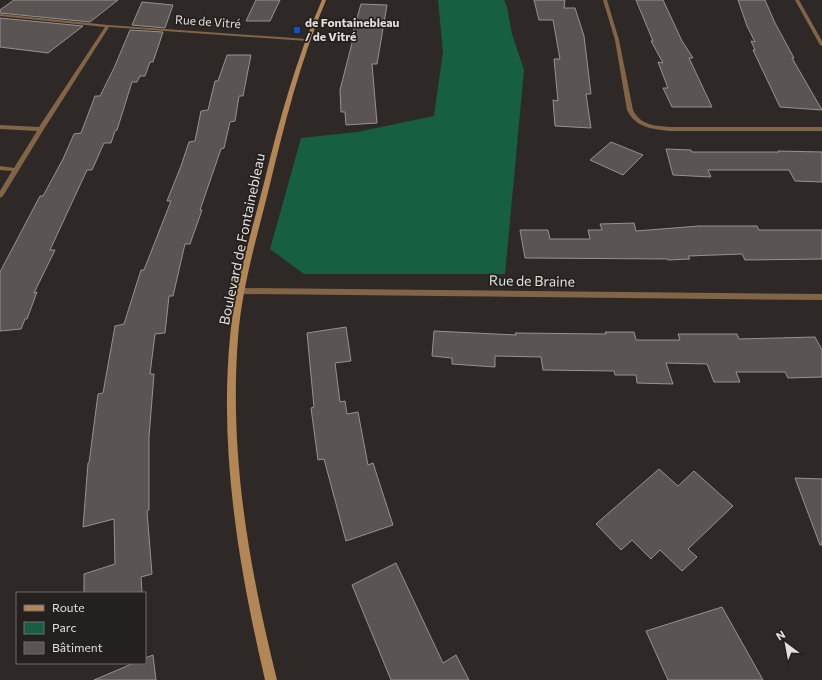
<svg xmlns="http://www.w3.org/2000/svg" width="822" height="680" font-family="Commissioner,sans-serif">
  <rect width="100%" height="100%" fill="#2e2927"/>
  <!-- green -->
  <polygon fill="#166041" points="438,0 504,0 507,7 512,34 524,70 505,274 304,274 270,249 301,138 357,132 434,116 443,52"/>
  <!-- building -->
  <g fill="#5a5552" stroke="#98928f">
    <polygon points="14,0 118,0 90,22 0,13 0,10"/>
    <polygon points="256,0 280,0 270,21 246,21"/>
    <polygon points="534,0 565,0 564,8 575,8 584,36 591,94 586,94 591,128 555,126 553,100 558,101 554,59 560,59 553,20 539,20"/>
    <polygon points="636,0 663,0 682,41 693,58 689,58 712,107 672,107 663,88 668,88 658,62 663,63 651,41 653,41"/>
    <polygon points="738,0 765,0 775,23 794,58 792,58 822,110 780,107 753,50 755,50 751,41 755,42 747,26"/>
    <polygon points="142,2 173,5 165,28 132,25"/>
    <polygon points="361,4 387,5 377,64 372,64 377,123 346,125 345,112 341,112 340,90 353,39 351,39"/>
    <polygon points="0,18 83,26 48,53 0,47"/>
    <polygon points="130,30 163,32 153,62 150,62 145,76 140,76 137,82 132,82 117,130 115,131 111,143 104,143 92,170 87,170 50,250 55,250 34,293 37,292 27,319 25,319 21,329 0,331 0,272 40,196 43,196 63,159 74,134 81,133 95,96 100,96 114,68"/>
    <polygon points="227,55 251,55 243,96 239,96 235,121 230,122 224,148 221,149 200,210 202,210 190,244 185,244 173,296 169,296 165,333 155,334 150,374 154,374 149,437 149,510 147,511 152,574 141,577 142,593 84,593 84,574 115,564 114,519 83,527 88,463 89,463 98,394 103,393 115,326 124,324 141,270 144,270 171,201 167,201 181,166 189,142 195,141 201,111 208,110 215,81 218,81"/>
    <polygon points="611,142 643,155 623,175 590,160"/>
    <polygon points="666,149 691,150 692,152 779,152 778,151 822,152 822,182 795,181 789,170 708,170 711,177 673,175"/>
    <polygon points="634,223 636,231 699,226 757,226 759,230 822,230 822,259 745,260 742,254 688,256 690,259 668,260 667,259 525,258 520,230 548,230 550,239 590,239 588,230 602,230 600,224"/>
    <polygon points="346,327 351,361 335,363 340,402 345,401 347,414 358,412 368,465 373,463 393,525 346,541 324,459 318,460 311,408 314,407 307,333"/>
    <polygon points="434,331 516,335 515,333 606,334 605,332 634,332 636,340 680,340 678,334 737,334 739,339 815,337 822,350 822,377 788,378 785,372 736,372 740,382 714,382 707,364 666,363 673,384 637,383 636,375 615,375 614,371 543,370 541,357 495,356 495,367 452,364 452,358 432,356"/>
    <polygon points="659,469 678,486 694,471 733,506 688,549 697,557 682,571 660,550 651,559 632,540 621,550 596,524"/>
    <polygon points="795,478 822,479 822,545 820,545"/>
    <polygon points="396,563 443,663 456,655 469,680 391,680 352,585"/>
    <polygon points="722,607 763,680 668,680 646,631"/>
    <polygon points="153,655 156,680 94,680 134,663 145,663 145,658"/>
  </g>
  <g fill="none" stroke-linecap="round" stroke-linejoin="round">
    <!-- street -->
    <g fill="#826547" fill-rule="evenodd">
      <path d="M 603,0 L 607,0 L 619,40 L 633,110 C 640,125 655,126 670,127 L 822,127 L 822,131 L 670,131 C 652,129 636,128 627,110 L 615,40 Z"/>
      <polygon points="795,0 799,0 822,41 822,46 820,45"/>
      <polygon points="0,14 108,25 307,39 309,40 307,41 109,27 44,129 3,196 0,198 0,191 12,171 0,170 0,166 14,168 37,131 0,129 0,125 39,127 105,27 0,16"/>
      <polygon points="242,288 822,294 822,300 242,294 238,291"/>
    </g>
    <!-- secondary -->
    <path fill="#b38655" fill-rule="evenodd" d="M 322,0 L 326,0 C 301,59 285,121 270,184 C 258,234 242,285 238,338 C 229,454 249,568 277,680 L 265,680 C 239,568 219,453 230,337 C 235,285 251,234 264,183 C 279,121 296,59 322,0 Z"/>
  </g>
  <!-- markers -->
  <rect fill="#1a4fb4" stroke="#24201d" stroke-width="1.5" x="293" y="26" width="8" height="8" rx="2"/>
  <g text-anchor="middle" stroke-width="3.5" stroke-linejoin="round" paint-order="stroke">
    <!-- far-street labels -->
    <g font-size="12" fill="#e2dfdd" stroke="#24201d">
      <text transform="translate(208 22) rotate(4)" y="4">Rue de Vitré</text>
    </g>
    <!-- far-poi labels -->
    <g font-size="12" font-weight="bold" fill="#e2dfdd" stroke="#24201d" text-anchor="start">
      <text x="305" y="27">de Fontainebleau<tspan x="305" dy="14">/ de Vitré</tspan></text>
    </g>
    <!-- street labels -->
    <g font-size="14" fill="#e2dfdd" stroke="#24201d">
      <text transform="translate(242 239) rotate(-78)" y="5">Boulevard de Fontainebleau</text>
      <text transform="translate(532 281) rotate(1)" y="5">Rue de Braine</text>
    </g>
  </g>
  <!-- legend -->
  <rect x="16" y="592" width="130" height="72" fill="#24201d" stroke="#706c6a"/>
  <rect x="24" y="605" width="20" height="6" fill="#b38655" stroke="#706c6a"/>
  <text x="52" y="612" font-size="12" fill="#e2dfdd">Route</text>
  <rect x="24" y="622" width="20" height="12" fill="#166041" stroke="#706c6a"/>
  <text x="52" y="632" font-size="12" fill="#e2dfdd">Parc</text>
  <rect x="24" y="642" width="20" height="12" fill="#5a5552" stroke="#706c6a"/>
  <text x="52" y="652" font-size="12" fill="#e2dfdd">Bâtiment</text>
  <!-- north arrow -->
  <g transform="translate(786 644) rotate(328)" stroke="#24201d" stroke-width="3" paint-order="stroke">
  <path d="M0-3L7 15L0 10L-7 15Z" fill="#e2dfdd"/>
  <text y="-6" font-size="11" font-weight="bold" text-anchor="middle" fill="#e2dfdd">N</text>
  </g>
</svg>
